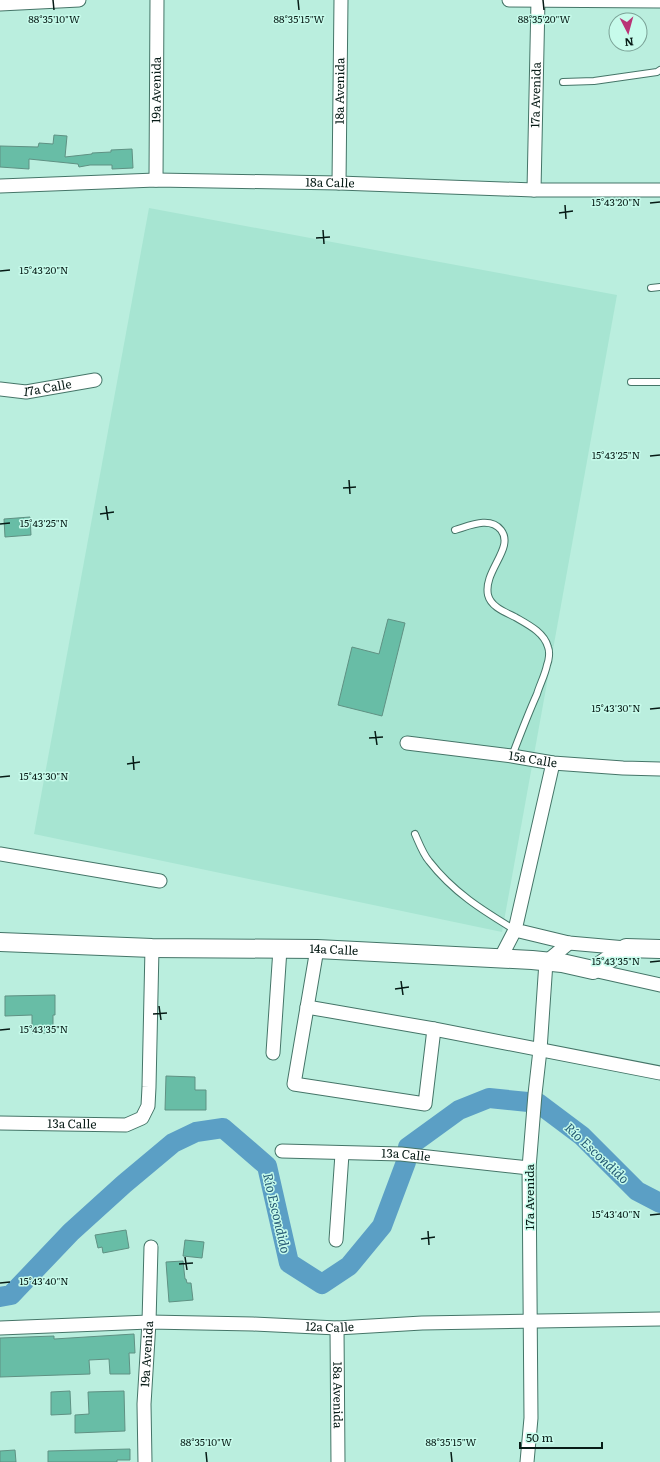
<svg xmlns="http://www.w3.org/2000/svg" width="660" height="1462" font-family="Literata,serif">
  <rect width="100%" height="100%" fill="#baeede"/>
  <!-- built -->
  <polygon fill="#a7e5d2" points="149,208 617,295 502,932 34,834"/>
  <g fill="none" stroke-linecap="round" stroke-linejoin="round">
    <!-- river -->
    <polyline stroke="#5b9fc5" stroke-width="20" points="0,1297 11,1295 71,1232 124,1184 173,1143 196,1132 223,1128 267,1166 289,1263 322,1284 349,1266 382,1226 406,1162 408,1147 459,1110 489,1098 538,1103 582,1136 637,1191 660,1203"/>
  </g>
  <!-- building -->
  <g fill="#68bda6" stroke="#5f9183">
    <polygon points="54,135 67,136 65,157 92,154 92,153 111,152 111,150 132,149 133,168 112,169 112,165 90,165 79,167 78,164 29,159 29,169 0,167 0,146 38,147 39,143 53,144"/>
    <polygon points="30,517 31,535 5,537 4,519"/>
    <polygon points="388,619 405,623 382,716 338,705 352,647 379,654"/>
    <polygon points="55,995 55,1015 53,1015 53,1033 32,1033 32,1015 5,1016 5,996"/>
    <polygon points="166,1076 195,1077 195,1090 206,1090 206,1110 165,1110"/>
    <polygon points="126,1230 129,1248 103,1253 102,1247 98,1248 95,1235"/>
    <polygon points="185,1240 204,1242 202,1258 183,1256"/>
    <polygon points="183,1261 185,1279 186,1279 187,1283 191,1283 193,1300 169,1302 166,1262"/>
    <polygon points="134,1334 135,1353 129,1353 130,1374 110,1374 109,1359 89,1360 90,1374 0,1377 0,1338 54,1336 54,1339"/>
    <polygon points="70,1391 71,1414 51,1415 51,1392"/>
    <polygon points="124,1391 125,1431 75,1433 75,1415 89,1414 88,1392"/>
    <polygon points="130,1449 130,1460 117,1460 117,1462 48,1462 48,1451"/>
    <polygon points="15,1450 16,1462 0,1462 0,1451"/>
  </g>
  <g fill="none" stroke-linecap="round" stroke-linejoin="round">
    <defs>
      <g id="lane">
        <polyline points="563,82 594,81 657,72 660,70"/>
        <polyline points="651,288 660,287"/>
        <polyline points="631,382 660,382"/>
        <path d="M 455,530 C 469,526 490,516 501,530 C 515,548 483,571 488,595 C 491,607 505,612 515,617 C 527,624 544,632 548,647 C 550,652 549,660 547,665 C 545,675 540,684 537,694 C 528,714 520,735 512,756"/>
        <path d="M 415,834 C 419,843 423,854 429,861 C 453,892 482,910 515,930"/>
      </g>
      <g id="street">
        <polyline points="509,0 660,1"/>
        <polyline points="0,4 79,0"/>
        <path id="s1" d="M 156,180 L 157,0"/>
        <path id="s2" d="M 339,183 L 341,0"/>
        <path id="s3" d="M 0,186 L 156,180 L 339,183 L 534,190 L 660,190"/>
        <path id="s4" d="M 534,190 L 538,0"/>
        <path id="s5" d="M 0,389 L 26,392 L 95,380"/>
        <path id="s6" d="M 407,743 L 512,756 L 553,763 L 623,768 L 660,769"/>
        <polyline points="553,763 515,930 569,943 626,948"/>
        <polyline points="0,854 160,881"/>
        <polyline points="317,949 294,1084 425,1104 434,1029"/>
        <polyline points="500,959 515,930"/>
        <polyline points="593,970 660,985"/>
        <polyline points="307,1007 434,1029 660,1073"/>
        <polyline points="273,1053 280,949"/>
        <path id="s7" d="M 0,1123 L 126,1125 L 142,1118 L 148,1106 L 149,1087 L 152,948"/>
        <path id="s8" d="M 282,1151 L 401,1154 L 529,1168"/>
        <polyline points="336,1240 342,1154"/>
        <path id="s9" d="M 0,1328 L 149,1322 L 253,1324 L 337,1328 L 422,1323 L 660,1319"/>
        <path id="s10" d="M 337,1328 L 338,1462"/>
        <path id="s11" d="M 145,1462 L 144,1404 L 149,1322 L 151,1247"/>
        <polyline points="527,1462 531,1418 529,1168 535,1094 540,1050 546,962 569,943"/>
      </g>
      <g id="secondary">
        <path id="s12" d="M 0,942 L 152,948 L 317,949 L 532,960 L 562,963 L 593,970 L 626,948 L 660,949"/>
      </g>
    </defs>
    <!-- lane casing -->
    <use href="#lane" stroke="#457568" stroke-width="8"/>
    <!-- street casing -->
    <use href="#street" stroke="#457568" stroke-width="15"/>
    <!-- secondary casing -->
    <use href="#secondary" stroke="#457568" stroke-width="20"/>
    <!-- lane -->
    <use href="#lane" stroke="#fff" stroke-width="6"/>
    <!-- street -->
    <use href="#street" stroke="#fff" stroke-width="13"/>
    <!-- secondary -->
    <use href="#secondary" stroke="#fff" stroke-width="18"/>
  </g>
  <!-- ticks -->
  <path fill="none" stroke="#071b16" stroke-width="1.5" d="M 53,0 L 54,10M 298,0 L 299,10M 543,0 L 544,10M 650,203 L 660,202M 565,205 L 566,219M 559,213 L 573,211M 323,230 L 324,244M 316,238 L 330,237M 0,271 L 10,270M 650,456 L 660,455M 349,480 L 350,494M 343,488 L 356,487M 106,506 L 108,520M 100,514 L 114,512M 0,524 L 10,523M 650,709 L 660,708M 375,731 L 377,745M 369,738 L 383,737M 133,756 L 134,770M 127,764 L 140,762M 0,777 L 10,776M 650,962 L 660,961M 401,981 L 403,995M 395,989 L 409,987M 159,1006 L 161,1020M 153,1014 L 167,1013M 0,1030 L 10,1029M 650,1215 L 660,1214M 428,1231 L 429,1245M 421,1239 L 435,1237M 185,1257 L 187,1270M 179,1264 L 193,1263M 0,1283 L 10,1282M 206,1452 L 207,1462M 451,1452 L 452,1462"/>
  <g text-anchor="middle" stroke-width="3" stroke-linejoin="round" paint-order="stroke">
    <!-- street labels -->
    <g font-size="12" fill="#071b16" stroke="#c7fbeb">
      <text dy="4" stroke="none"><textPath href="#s1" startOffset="90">19a Avenida</textPath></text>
      <text dy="4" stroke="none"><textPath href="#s2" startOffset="92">18a Avenida</textPath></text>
      <text dy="4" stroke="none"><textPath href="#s4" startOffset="95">17a Avenida</textPath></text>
      <text dy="4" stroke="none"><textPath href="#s3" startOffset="330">18a Calle</textPath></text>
      <text dy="4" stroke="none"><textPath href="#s5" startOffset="48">17a Calle</textPath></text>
      <text dy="4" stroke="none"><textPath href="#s6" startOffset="127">15a Calle</textPath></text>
      <text dy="4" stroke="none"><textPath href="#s12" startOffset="334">14a Calle</textPath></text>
      <text dy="4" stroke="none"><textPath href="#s7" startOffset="72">13a Calle</textPath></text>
      <text dy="4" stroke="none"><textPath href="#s8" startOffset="124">13a Calle</textPath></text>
      <text transform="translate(530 1197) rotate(-90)" y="4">17a Avenida</text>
      <text dy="4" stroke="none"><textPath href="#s9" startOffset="330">12a Calle</textPath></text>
      <text dy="4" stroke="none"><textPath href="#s11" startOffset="108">19a Avenida</textPath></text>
      <text dy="4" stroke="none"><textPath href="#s10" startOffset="67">18a Avenida</textPath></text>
    </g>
    <!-- water labels -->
    <g font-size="13" font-style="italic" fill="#255a75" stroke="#c7fbeb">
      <text transform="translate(597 1153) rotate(43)" y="5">Río Escondido</text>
      <text transform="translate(277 1213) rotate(77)" y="5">Río Escondido</text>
    </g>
  </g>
  <g font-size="10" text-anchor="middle" fill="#071b16" stroke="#c7fbeb" stroke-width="3" stroke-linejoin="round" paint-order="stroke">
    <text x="54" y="23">88°35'10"W</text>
    <text x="299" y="23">88°35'15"W</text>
    <text x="544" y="23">88°35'20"W</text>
    <text x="616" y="206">15°43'20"N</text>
    <text x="44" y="274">15°43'20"N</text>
    <text x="616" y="459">15°43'25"N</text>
    <text x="44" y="527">15°43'25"N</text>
    <text x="616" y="712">15°43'30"N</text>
    <text x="44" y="780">15°43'30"N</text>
    <text x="616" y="965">15°43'35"N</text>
    <text x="44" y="1033">15°43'35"N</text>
    <text x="616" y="1218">15°43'40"N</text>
    <text x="44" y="1285">15°43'40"N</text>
    <text x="206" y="1446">88°35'10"W</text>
    <text x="451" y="1446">88°35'15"W</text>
  </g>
  <!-- north arrow -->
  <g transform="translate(628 32) rotate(174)"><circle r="19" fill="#c7fbeb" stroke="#7aa196"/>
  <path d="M0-3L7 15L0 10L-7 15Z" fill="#b93376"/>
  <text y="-6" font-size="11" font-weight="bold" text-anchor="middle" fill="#071b16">N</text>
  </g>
  <!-- scale -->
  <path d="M520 1442v6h82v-6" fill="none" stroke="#071b16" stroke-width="2"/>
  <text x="526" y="1442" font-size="12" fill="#071b16" stroke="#c7fbeb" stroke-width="3" paint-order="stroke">50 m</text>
</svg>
